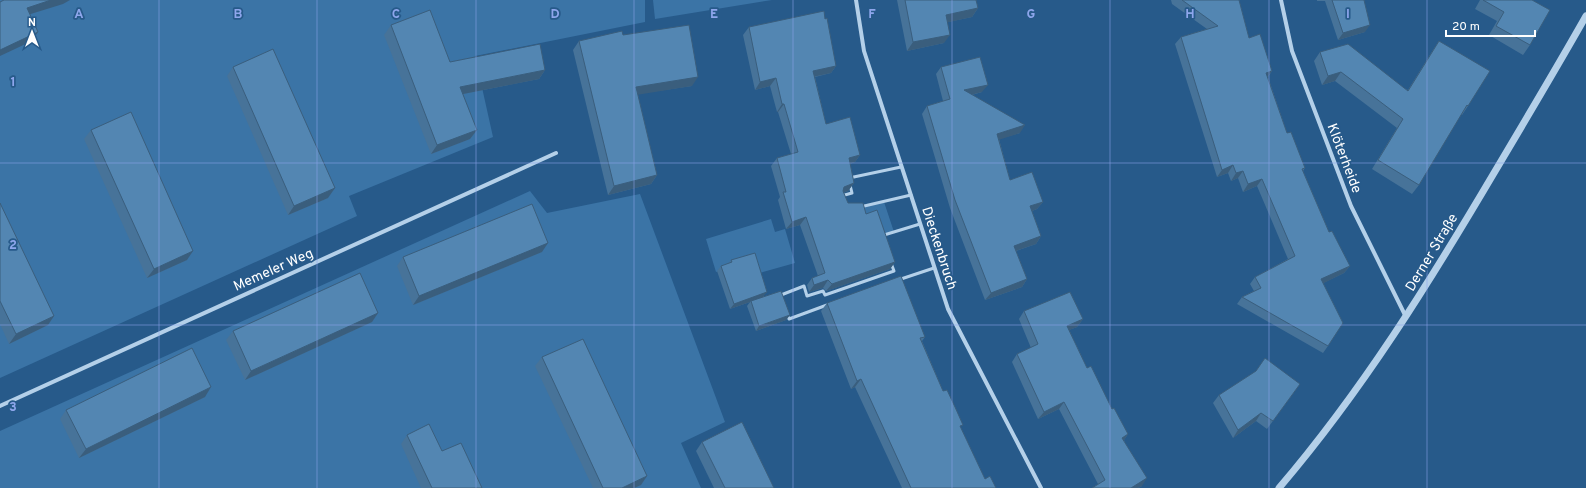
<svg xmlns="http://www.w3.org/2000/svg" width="1586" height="488" font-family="Overpass,sans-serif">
  <rect width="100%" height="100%" fill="#275a8a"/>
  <!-- green -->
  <g fill="#3b74a6">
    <polygon points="0,0 645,0 645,22 475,56 493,137 349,196 357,216 0,378"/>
    <polygon points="653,0 772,0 655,19"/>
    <polygon points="530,191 547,213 640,194 725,422 681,443 701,488 0,488 0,431"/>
    <polygon points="884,202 894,232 878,237 852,209"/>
    <polygon points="771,219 775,232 785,229 795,263 756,274 729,267 716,272 706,239"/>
  </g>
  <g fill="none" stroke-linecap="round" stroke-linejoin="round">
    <!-- service -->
    <g stroke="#b4d0e9" stroke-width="3">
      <polyline points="849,178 901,167"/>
      <polyline points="841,196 852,193 850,185"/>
      <polyline points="860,207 911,195"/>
      <polyline points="884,235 920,224"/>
      <polyline points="898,280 934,268"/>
      <polyline points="781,295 804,286 807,296 823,291 825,295 894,271 891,263"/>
      <polyline points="787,314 789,319 827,305"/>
    </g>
    <!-- minor -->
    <g stroke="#b4d0e9" stroke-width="4">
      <polyline points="856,0 864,51 948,309 1041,488"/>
      <polyline points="1281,0 1292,51 1351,206 1406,317"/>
      <polyline points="0,406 556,153"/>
    </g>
    <!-- tertiary -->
    <path stroke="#b4d0e9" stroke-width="7" d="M 1279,488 C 1362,391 1429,283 1494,173 C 1525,121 1556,69 1586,16"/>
  </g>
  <!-- wall -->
  <g fill="#477399">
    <polygon points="897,0 976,0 978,8 972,17 948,22 944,43 907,51"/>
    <polygon points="1171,0 1239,0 1249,38 1272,71 1268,77 1287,133 1305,168 1303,171 1329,232 1350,266 1344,273 1323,283 1328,346 1323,353 1237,304 1242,297 1254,291 1250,284 1255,277 1288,259 1257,186 1243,192 1238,178 1231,181 1228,173 1217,177 1175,44 1181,37 1207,29 1172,4"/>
    <polygon points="1317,0 1364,0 1365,32 1338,40 1325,1 1317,1"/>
    <polygon points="1480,0 1532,0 1530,45 1523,55 1489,35 1497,21 1475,9"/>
    <polygon points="391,25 450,62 545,70 539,79 463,94 477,130 470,139 431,154 384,35"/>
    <polygon points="749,27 836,66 831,73 815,77 826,124 860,155 855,162 850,164 854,183 848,191 843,193 848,203 866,214 895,262 890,269 826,291 823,288 809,292 807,285 812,278 818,276 800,225 786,229 778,200 780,197 771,166 777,158 791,154 778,112 777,112 770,86 755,90 743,35"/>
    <polygon points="623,35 692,86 637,94 657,175 651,184 608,195 573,50 579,41"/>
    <polygon points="1439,41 1468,106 1462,115 1461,114 1419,185 1412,194 1372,169 1397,128 1335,81 1322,85 1314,61 1320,52 1408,90 1433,50"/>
    <polygon points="233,67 328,198 288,215 227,76"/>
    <polygon points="941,67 982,92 972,95 1020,133 999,139 1010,180 1043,202 1037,209 1032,211 1041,236 1036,244 1016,251 1027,279 1022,287 985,300 950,208 922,114 927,106 943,101 936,74"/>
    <polygon points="91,130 187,260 147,278 84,139"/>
    <polygon points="0,203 54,316 48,325 9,344 0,324"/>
    <polygon points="542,252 413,305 397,266 403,257"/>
    <polygon points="731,260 764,296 790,315 786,320 756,331 747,306 750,302 730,309 717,271 721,266 729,263"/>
    <polygon points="827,303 925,337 922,341 943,391 985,479 996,488 902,488 855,387 851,389 821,311"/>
    <polygon points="1024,311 1083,319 1077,327 1069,330 1087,368 1112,409 1128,434 1124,440 1142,486 1138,488 1092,488 1098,484 1059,409 1038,419 1012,362 1017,354 1031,348 1019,319"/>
    <polygon points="378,313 372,322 245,380 226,340 233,331"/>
    <polygon points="542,357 647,476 641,485 634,488 593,488 535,366"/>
    <polygon points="1300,384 1267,429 1256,421 1233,438 1213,403 1219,395"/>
    <polygon points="205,397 79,458 60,419 66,410"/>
    <polygon points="407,435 442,451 482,488 421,488 401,444"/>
    <polygon points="702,442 774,488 714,488 696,451"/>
  </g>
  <!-- shaded-wall -->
  <g fill="#3a5e7d">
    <polygon points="51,0 70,0 63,4 21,17 27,8"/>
    <polygon points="978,8 972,17 940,24 946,15"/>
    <polygon points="1370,25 1365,32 1338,40 1343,33"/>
    <polygon points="38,32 32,41 0,56 0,50"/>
    <polygon points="950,35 944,43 907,51 913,42"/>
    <polygon points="836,66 831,73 808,78 813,71"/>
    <polygon points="545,70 539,79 453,96 460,87"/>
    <polygon points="1272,71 1266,79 1266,73"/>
    <polygon points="1341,72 1335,81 1322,85 1328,76"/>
    <polygon points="698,77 692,86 630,96 636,87"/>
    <polygon points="776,78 770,86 755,90 760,82"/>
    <polygon points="988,85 982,92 959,98 964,90"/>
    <polygon points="782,104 784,104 778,112 777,112"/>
    <polygon points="1025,125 1020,133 992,142 997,134"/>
    <polygon points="477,130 470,139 431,154 437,145"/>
    <polygon points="860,155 855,162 844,165 849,158"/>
    <polygon points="1233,165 1228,173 1217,177 1222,170"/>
    <polygon points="1243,171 1238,178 1231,181 1236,173"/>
    <polygon points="657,175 651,184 608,195 614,186"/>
    <polygon points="1262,179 1257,186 1243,192 1248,184"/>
    <polygon points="854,183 848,191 839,194 844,187"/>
    <polygon points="335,188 328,198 288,215 294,206"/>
    <polygon points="1043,202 1037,209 1024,214 1030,206"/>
    <polygon points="806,217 800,225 786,229 792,222"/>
    <polygon points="1041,236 1036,244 1009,253 1014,246"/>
    <polygon points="548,243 542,252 413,305 419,296"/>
    <polygon points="193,251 187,260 147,278 154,269"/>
    <polygon points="895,262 890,269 826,291 832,284"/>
    <polygon points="1350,266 1344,273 1316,287 1321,279"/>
    <polygon points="1027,279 1022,287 985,300 991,293"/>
    <polygon points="828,280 823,288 809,292 814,285"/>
    <polygon points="767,292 763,297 751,301 750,302 730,309 734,304"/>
    <polygon points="378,313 372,322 245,380 251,371"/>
    <polygon points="790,315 786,320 756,331 759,326"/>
    <polygon points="54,316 48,325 9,344 16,334"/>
    <polygon points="1083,319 1077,327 1062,333 1067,326"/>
    <polygon points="861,379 855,387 851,389 857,381"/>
    <polygon points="211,387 205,397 79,458 86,449"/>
    <polygon points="1064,402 1059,409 1038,419 1044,412"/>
    <polygon points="1261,413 1256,421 1233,438 1238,430"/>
    <polygon points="1128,434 1123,442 1122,438"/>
    <polygon points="647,476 641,485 634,488 622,488"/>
    <polygon points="1147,478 1142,486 1138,488 1131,488"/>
  </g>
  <!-- building -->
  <g fill="#5386b2" stroke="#3a5e7d">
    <polygon points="4,0 51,0 27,8 38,32 0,50 0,2"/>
    <polygon points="905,0 976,0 978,8 946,15 950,35 913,42"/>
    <polygon points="1182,0 1239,0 1249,38 1260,34 1272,71 1266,73 1287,133 1291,132 1305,168 1302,169 1329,232 1332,231 1350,266 1321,279 1343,323 1328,346 1242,297 1261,288 1255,277 1295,256 1262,179 1248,184 1243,171 1236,173 1233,165 1222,170 1181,37 1218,26"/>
    <polygon points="1332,0 1364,0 1370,25 1343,33"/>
    <polygon points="1483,0 1532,0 1550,10 1530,45 1496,26 1504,12"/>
    <polygon points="430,10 450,62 540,44 545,70 460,87 477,130 437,145 391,25"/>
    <polygon points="824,11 825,19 827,18 836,66 813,71 826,124 850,117 860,155 849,158 854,183 844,187 843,191 848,203 863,203 866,214 877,210 895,262 832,284 828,280 814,285 812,278 825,273 806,217 792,222 783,192 786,192 777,158 798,152 784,104 782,104 776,78 760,82 749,27"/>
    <polygon points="689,25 698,77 636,87 657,175 614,186 579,41 622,31 623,35"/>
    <polygon points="1439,41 1490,71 1468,106 1467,105 1419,185 1378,160 1403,119 1341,72 1328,76 1320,52 1348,44 1408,91"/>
    <polygon points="273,49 335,188 294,206 233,67"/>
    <polygon points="980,57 988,85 964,90 1025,125 997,134 1010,180 1032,172 1043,202 1030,206 1041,236 1014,246 1027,279 991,293 955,200 927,106 950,99 941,67"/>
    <polygon points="131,112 193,251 154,269 91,130"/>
    <polygon points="0,203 54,316 16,334 0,301"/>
    <polygon points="532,204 548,243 419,296 403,257"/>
    <polygon points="755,253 767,292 734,304 721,266 732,262 731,260"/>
    <polygon points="360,273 378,313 251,371 233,331"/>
    <polygon points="901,276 925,337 920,338 943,391 947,390 955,407 963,425 960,426 985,479 990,476 996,488 911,488 861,379 857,381 827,303"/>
    <polygon points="781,291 790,315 759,326 751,301"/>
    <polygon points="1070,292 1083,319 1067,326 1087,368 1091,366 1112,409 1114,408 1128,434 1122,438 1147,478 1131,488 1092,488 1105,480 1064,402 1044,412 1017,354 1038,344 1024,311"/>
    <polygon points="583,339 647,476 622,488 603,488 542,357"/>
    <polygon points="192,348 211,387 86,449 66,410"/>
    <polygon points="1265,358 1300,384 1273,421 1261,413 1238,430 1219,395 1256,371"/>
    <polygon points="742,422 774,488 725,488 702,442"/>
    <polygon points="429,424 442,451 461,443 482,488 432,488 407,435"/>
  </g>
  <!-- grid -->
  <path fill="none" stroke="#8ea6ec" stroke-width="1" stroke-opacity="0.55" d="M 159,0 L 159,488M 317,0 L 317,488M 476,0 L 476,488M 634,0 L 634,488M 793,0 L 793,488M 952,0 L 952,488M 1110,0 L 1110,488M 1269,0 L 1269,488M 1427,0 L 1427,488M 0,163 L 1586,163M 0,325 L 1586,325"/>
  <g text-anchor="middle" stroke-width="3.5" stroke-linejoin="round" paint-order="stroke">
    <!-- street labels -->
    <g font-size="14" fill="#fff" stroke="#275a8a">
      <text transform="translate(1345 158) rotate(69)" y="5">Klöterheide</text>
      <text transform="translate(940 248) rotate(72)" y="5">Dieckenbruch</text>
      <text transform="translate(1431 252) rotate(-59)" y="5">Derner Straße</text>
      <text transform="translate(273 269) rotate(-24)" y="5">Memeler Weg</text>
    </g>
  </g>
  <g font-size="13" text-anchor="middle" font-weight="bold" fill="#8ea6ec" stroke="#275a8a" stroke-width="3.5" stroke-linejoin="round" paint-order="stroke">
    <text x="79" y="18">A</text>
    <text x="238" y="18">B</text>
    <text x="396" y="18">C</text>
    <text x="555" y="18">D</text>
    <text x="714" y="18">E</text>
    <text x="872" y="18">F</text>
    <text x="1031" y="18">G</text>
    <text x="1190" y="18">H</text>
    <text x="1348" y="18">I</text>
    <text x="13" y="86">1</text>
    <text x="13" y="249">2</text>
    <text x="13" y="411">3</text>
  </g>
  <!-- north arrow -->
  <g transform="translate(32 32)" stroke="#275a8a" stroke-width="3" paint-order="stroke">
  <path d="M0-3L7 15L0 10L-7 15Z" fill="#ffffff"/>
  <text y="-6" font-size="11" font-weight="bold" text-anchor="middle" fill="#ffffff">N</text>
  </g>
  <!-- scale -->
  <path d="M1446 30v6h89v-6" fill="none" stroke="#ffffff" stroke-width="2"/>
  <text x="1452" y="30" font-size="12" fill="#ffffff" stroke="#275a8a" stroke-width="3" paint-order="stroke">20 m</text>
</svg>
